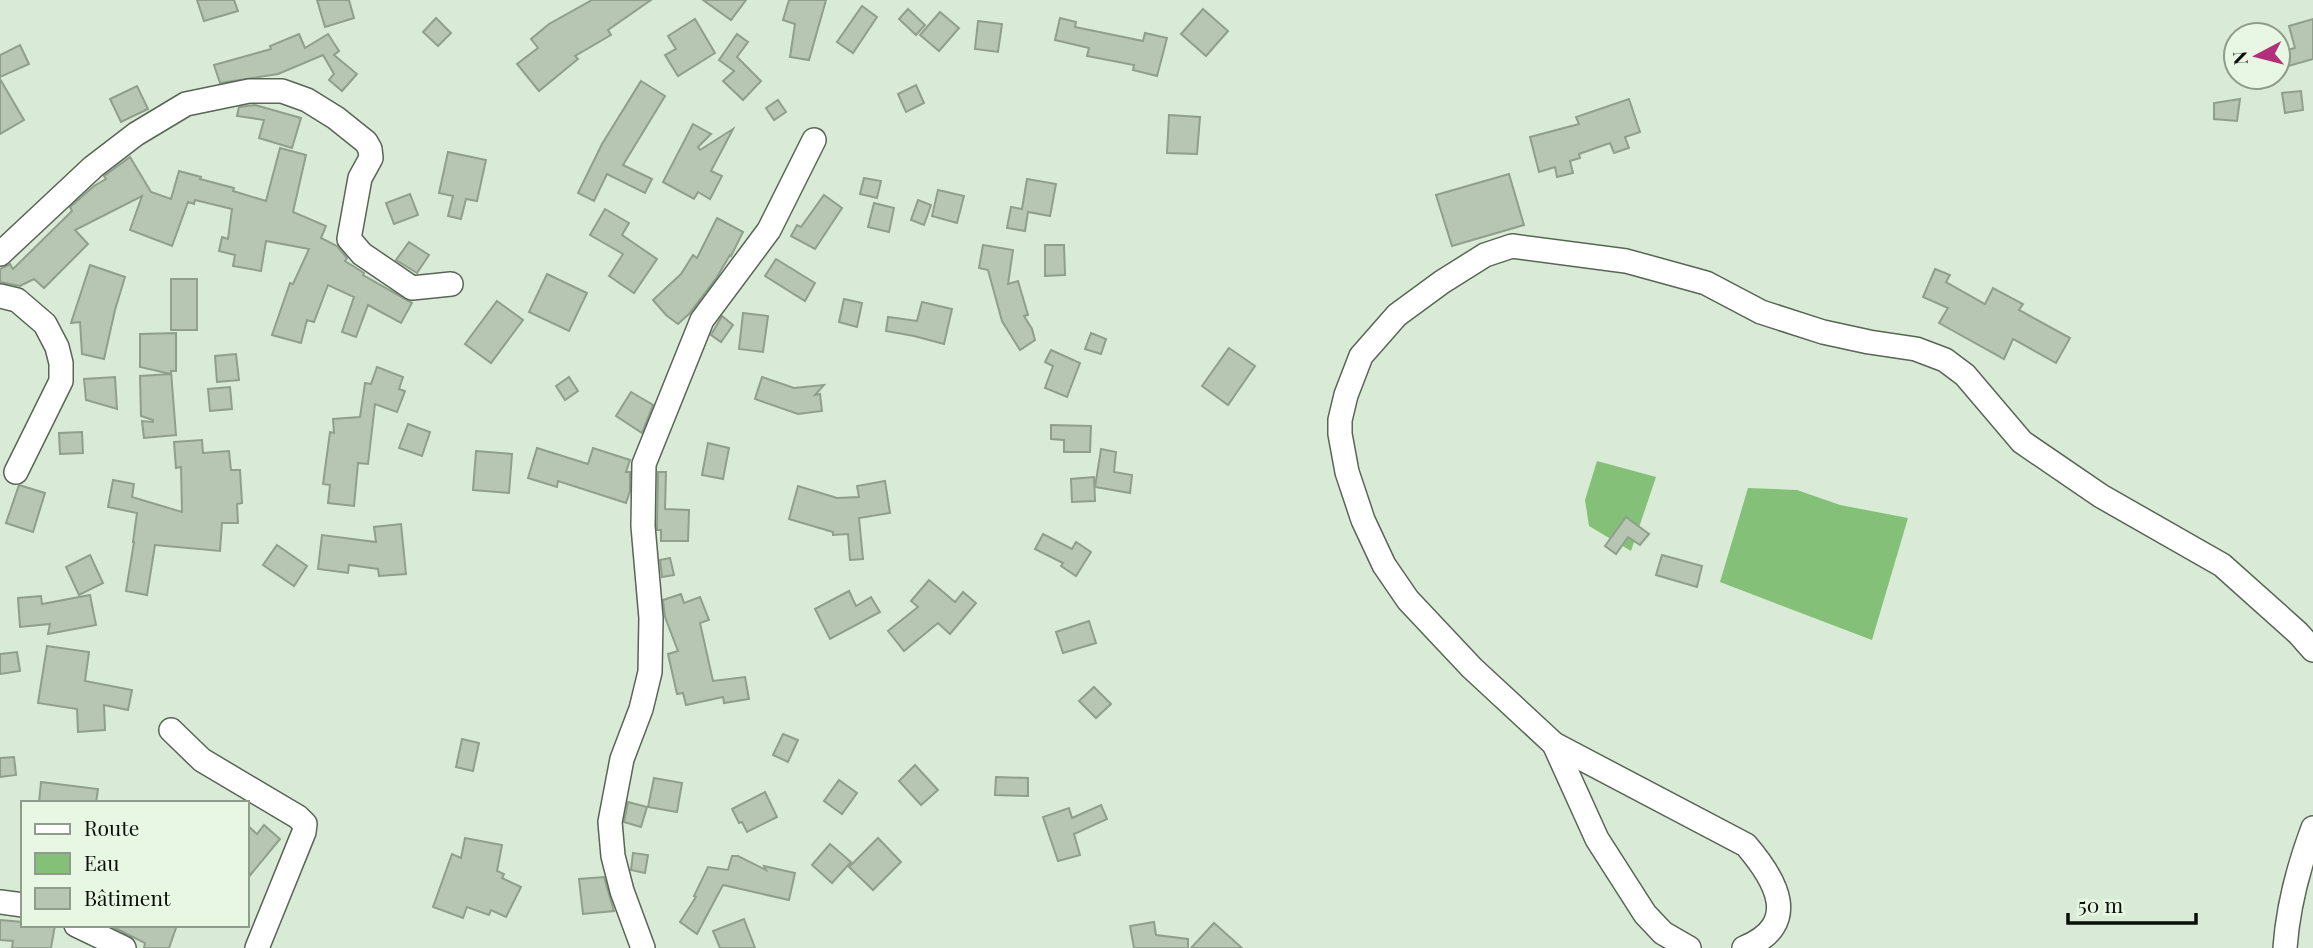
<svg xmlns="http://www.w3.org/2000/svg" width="2313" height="948" font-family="'Playfair Display',serif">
  <rect width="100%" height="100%" fill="#d9ead6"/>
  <!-- water -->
  <g fill="#84c078">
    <polygon points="1597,461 1656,477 1631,551 1589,526 1585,500"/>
    <polygon points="1748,488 1797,490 1840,505 1908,518 1872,640 1720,582"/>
  </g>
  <!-- building -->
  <g fill="#b6c6b3" stroke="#909f8c" stroke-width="2">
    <polygon points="197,0 234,0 238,11 204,21"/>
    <polygon points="317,0 349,0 354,18 325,27"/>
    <polygon points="592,0 651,0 608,30 611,35 575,56 578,59 539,91 517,64 538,48 531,39 549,24"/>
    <polygon points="703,0 746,0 731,20"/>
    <polygon points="789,0 826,0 809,60 790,57 795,24 783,20"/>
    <polygon points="862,6 877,17 853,53 837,42"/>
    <polygon points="908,9 925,25 916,35 899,19"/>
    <polygon points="1203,9 1228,31 1206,56 1181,34"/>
    <polygon points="940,12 959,28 939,51 920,35"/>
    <polygon points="436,18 451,33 438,46 423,32"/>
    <polygon points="1060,18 1076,22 1075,27 1143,41 1145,33 1167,38 1157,76 1133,70 1134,65 1087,56 1089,48 1055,40"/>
    <polygon points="695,19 715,53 678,76 665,55 676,49 668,36"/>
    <polygon points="2313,19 2313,59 2278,69 2278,52 2295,48 2289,26"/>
    <polygon points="978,21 1002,24 998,52 975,49"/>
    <polygon points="299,34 305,48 328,34 339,51 334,55 357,74 342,91 329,80 334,74 323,55 278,74 220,83 214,65 271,49 270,46"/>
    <polygon points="737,34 748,42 737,57 761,81 743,100 723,81 734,71 719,60"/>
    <polygon points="20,45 29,64 0,77 0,55"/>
    <polygon points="0,79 24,120 0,134"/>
    <polygon points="641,81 665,96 623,165 652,179 645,193 607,174 594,201 578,193 602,144"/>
    <polygon points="916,85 924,103 906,112 898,94"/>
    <polygon points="137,86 148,109 121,122 110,99"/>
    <polygon points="2301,91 2303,110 2285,113 2282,93"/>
    <polygon points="1629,99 1640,132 1625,137 1629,148 1614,153 1610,143 1579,154 1580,158 1570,161 1573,173 1557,177 1555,167 1539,172 1530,137 1579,124 1576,117"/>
    <polygon points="2240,99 2237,121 2214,119 2214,103"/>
    <polygon points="778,100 786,112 774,120 766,108"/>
    <polygon points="255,105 301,118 292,148 259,138 264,120 237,116 239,107"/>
    <polygon points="1169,115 1200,117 1197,154 1167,153"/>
    <polygon points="693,124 711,134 698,147 700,150 733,129 711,171 722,176 710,199 698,192 694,199 663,182"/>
    <polygon points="280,148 306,155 293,212 326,226 321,238 337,246 347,258 345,261 364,273 363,275 412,303 401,323 368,305 356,337 342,332 354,297 328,285 314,322 307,320 301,343 272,335 290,283 293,284 309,249 266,241 261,271 233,266 235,255 219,251 222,237 228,239 232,209 195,200 194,204 188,202 172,246 130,230 142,196 75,230 88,244 44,288 34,279 20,286 0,282 0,269 10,264 13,269 72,211 70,207 94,186 106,179 104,176 130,157 151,192 171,199 179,171 201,177 200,179 234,188 233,191 266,201"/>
    <polygon points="448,152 486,160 477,201 466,199 461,219 448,216 453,196 439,193"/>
    <polygon points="1509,174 1524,225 1452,246 1436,195"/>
    <polygon points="864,178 881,181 877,198 860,194"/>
    <polygon points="1027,179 1056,184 1050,216 1028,212 1025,231 1007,228 1011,207 1022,209"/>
    <polygon points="938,190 964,196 957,223 932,216"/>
    <polygon points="410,194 418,215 394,224 386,203"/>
    <polygon points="824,195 842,208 815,249 791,236 797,225 801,227"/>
    <polygon points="918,200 931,205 924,225 911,220"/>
    <polygon points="874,203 894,208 889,232 868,227"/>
    <polygon points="605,209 629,223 622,235 657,259 634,293 609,276 623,254 590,235"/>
    <polygon points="717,218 743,232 731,256 730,255 717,277 689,314 678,324 666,315 653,300 681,274 693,255 697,258"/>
    <polygon points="409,242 429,255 417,273 396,260"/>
    <polygon points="983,245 1013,250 1008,284 1018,281 1028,315 1024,316 1032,329 1035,340 1020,350 1002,321 988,270 979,268"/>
    <polygon points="1045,245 1064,245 1065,275 1045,276"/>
    <polygon points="776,259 815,283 805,301 765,276"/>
    <polygon points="90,265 125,277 115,310 104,359 82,354 80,322 71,323"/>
    <polygon points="1935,269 1950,275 1946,282 1985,304 1993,288 2023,304 2019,310 2070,338 2056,363 2013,339 2004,359 1939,323 1948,308 1923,297"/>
    <polygon points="547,274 587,293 569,331 529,312"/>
    <rect x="171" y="279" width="26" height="51"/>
    <polygon points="844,299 862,303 857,327 839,322"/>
    <polygon points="497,301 523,320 491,363 465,344"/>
    <polygon points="922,302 952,309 944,344 914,336 886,331 888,317 917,321"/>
    <polygon points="743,313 768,316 763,352 739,349"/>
    <polygon points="722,316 733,325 721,342 711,335"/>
    <polygon points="176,333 176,371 171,371 176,435 144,438 142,421 153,422 153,420 141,416 140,376 171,374 140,367 140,334"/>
    <polygon points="1091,333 1106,339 1101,354 1085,349"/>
    <polygon points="1229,348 1255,366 1228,405 1202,386"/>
    <polygon points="1051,350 1080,363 1067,397 1045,388 1053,366 1045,362"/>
    <polygon points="236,354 239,380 217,382 215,356"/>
    <polygon points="377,367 403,377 399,389 405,391 397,412 375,404 368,464 358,463 354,506 328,503 330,485 323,484 330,432 334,433 333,419 360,417 365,383 371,384"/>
    <polygon points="115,377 117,409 86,400 84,379"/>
    <polygon points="569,377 578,391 565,400 556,386"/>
    <polygon points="762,377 794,388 824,385 815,395 820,394 822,411 798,414 755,399"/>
    <polygon points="230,387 232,409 210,411 208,389"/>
    <polygon points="631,392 653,405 642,433 616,416"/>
    <polygon points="408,424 430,432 422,456 399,448"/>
    <polygon points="1051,425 1091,426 1090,452 1064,452 1064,440 1051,439"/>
    <polygon points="82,432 83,453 60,454 59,433"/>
    <polygon points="202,440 203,453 229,451 231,470 240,470 242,503 237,504 238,523 222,523 220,551 155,545 147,595 126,591 134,542 133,542 137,513 108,507 113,480 134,484 132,497 182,512 181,467 176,468 174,442"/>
    <polygon points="708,443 729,448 723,479 702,475"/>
    <polygon points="537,448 588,464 593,448 630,460 626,472 630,472 630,491 626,503 558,481 557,487 528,478"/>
    <polygon points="1101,449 1116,452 1114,472 1132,475 1130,493 1095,487"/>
    <polygon points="476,451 512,454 509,493 473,490"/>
    <polygon points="658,472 666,472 665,509 689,510 688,541 661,541 661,530 657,530 657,526"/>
    <polygon points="1094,477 1095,501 1072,502 1071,479"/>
    <polygon points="885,481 890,513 859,518 863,559 850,560 848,534 833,535 833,532 789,519 798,486 837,498 859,497 857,486"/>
    <polygon points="19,485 45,493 33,532 6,523"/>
    <polygon points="1626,517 1649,534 1640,545 1628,537 1616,554 1605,546"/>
    <polygon points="401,524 406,574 379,576 378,569 349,565 348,573 318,569 322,535 376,542 374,527"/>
    <polygon points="1043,534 1072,549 1076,542 1091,552 1076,576 1061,566 1063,563 1035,549"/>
    <polygon points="277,545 307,566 294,586 263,565"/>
    <polygon points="90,555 103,583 79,595 66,567"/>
    <polygon points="1662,555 1702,566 1697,587 1656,575"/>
    <polygon points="670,558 674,575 662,577 660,560"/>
    <polygon points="929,580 955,602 963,592 976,603 950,634 938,623 904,651 888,631 918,607 911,601"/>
    <polygon points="849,591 856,606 871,597 880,612 830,639 815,609"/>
    <polygon points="681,594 684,603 700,597 709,620 700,623 713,681 745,677 749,699 724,703 723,697 686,705 683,693 677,694 668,654 678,651 665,617 663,600"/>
    <polygon points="90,595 96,625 48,634 50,624 20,627 18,598 41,596 42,604"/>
    <polygon points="1089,621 1096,643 1063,653 1056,632"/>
    <polygon points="47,646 89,652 85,681 132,690 128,710 104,705 105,730 78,732 77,709 38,703"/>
    <polygon points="17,652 20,671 0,674 0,654"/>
    <polygon points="1094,687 1111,704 1096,718 1079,701"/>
    <polygon points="783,734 798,740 788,762 773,755"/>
    <polygon points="462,739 479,743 473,771 456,767"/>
    <polygon points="14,757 16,775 0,777 0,758"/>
    <polygon points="915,765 938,790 921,805 899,781"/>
    <polygon points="996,777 1028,778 1028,796 995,795"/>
    <polygon points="654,778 682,783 677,812 648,807"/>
    <polygon points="839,780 857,793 842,814 824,801"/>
    <polygon points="41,782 98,789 96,803 39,803"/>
    <polygon points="765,792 777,817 747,832 742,822 739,823 732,809"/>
    <polygon points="628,802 647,807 641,827 624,822"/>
    <polygon points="1101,805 1107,819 1074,834 1080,855 1058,861 1043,817 1069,808 1072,818"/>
    <polygon points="247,825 257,834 264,825 280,839 247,879"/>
    <polygon points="465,838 502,845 497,871 504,874 502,878 521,887 506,917 491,910 489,915 467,907 463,918 433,907 452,854 461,858"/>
    <polygon points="878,838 901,862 873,890 849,867"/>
    <polygon points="830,844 851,862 832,883 812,865"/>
    <polygon points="633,853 648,855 645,873 631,870"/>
    <polygon points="732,856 738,856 766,870 764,866 795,873 789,900 723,885 697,934 680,922 696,897 694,896 708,867 728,870"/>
    <polygon points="604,877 614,911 583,914 579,879"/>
    <polygon points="744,919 755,948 720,948 713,931"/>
    <polygon points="0,920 23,922 23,925 55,925 51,948 12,948 13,941 0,940"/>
    <polygon points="1154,922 1156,935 1188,939 1188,948 1134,948 1130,926"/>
    <polygon points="1214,923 1242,948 1191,948"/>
    <polygon points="109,925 177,925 169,948 144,948 145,943"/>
  </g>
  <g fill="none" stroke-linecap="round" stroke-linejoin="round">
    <defs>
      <g id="minor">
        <polyline points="0,254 93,167 136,134 186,104 249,91 282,91 307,100 336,118 366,142 370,149 371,158 360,178 349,239 362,254 412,288 451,284"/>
        <polyline points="0,296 17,300 45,324 57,347 61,363 61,381 16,472"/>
        <polyline points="171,730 202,760 298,817 305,824 304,832 257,948"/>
        <polyline points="1554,744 1597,839 1645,914 1663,933 1689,948"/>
        <polyline points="0,902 23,905"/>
        <polyline points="76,925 124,948"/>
        <polyline points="643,948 622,891 613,856 610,822 622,759 641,709 650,672 651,618 643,526 644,464 702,320 769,230 814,140"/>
        <path d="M 1744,948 C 1802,924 1776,880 1746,845 L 1554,744 L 1472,668 L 1408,600 L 1384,565 L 1363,520 L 1347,472 L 1340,434 L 1340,420 L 1346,395 L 1361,356 L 1397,315 L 1442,282 L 1485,255 L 1512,246 L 1626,261 L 1706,283 L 1761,312 L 1823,332 L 1869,342 L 1916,349 L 1945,360 L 1965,375 L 2022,442 L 2101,496 L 2222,565 L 2298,633 L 2313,650"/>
        <path d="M 2285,948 C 2288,906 2298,868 2313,828"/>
      </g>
    </defs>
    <!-- minor casing -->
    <use href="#minor" stroke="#586655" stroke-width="26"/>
    <!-- minor -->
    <use href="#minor" stroke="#fff" stroke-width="23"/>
  </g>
  <!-- legend -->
  <rect x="21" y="801" width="228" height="126" fill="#e7f7e3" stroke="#8f9b8c" stroke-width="2"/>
  <rect x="35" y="824" width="35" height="10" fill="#ffffff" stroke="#8f9b8c" stroke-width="2"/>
  <text x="84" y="836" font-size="21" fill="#0a1009">Route</text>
  <rect x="35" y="853" width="35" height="21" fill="#84c078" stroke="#8f9b8c" stroke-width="2"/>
  <text x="84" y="871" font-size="21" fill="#0a1009">Eau</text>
  <rect x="35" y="888" width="35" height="21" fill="#b6c6b3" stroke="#8f9b8c" stroke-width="2"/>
  <text x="84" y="906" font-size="21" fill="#0a1009">Bâtiment</text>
  <!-- north arrow -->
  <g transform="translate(2257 56) rotate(263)"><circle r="33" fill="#e7f7e3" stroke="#8f9b8c" stroke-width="2"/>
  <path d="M0-5L12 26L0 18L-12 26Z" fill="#b22f79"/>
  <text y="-10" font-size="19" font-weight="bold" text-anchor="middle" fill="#0a1009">N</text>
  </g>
  <!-- scale -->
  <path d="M2068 913v10h128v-10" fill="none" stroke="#0a1009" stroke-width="3.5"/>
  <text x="2078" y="913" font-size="21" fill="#0a1009" stroke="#e7f7e3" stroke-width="5" paint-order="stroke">50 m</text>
</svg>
